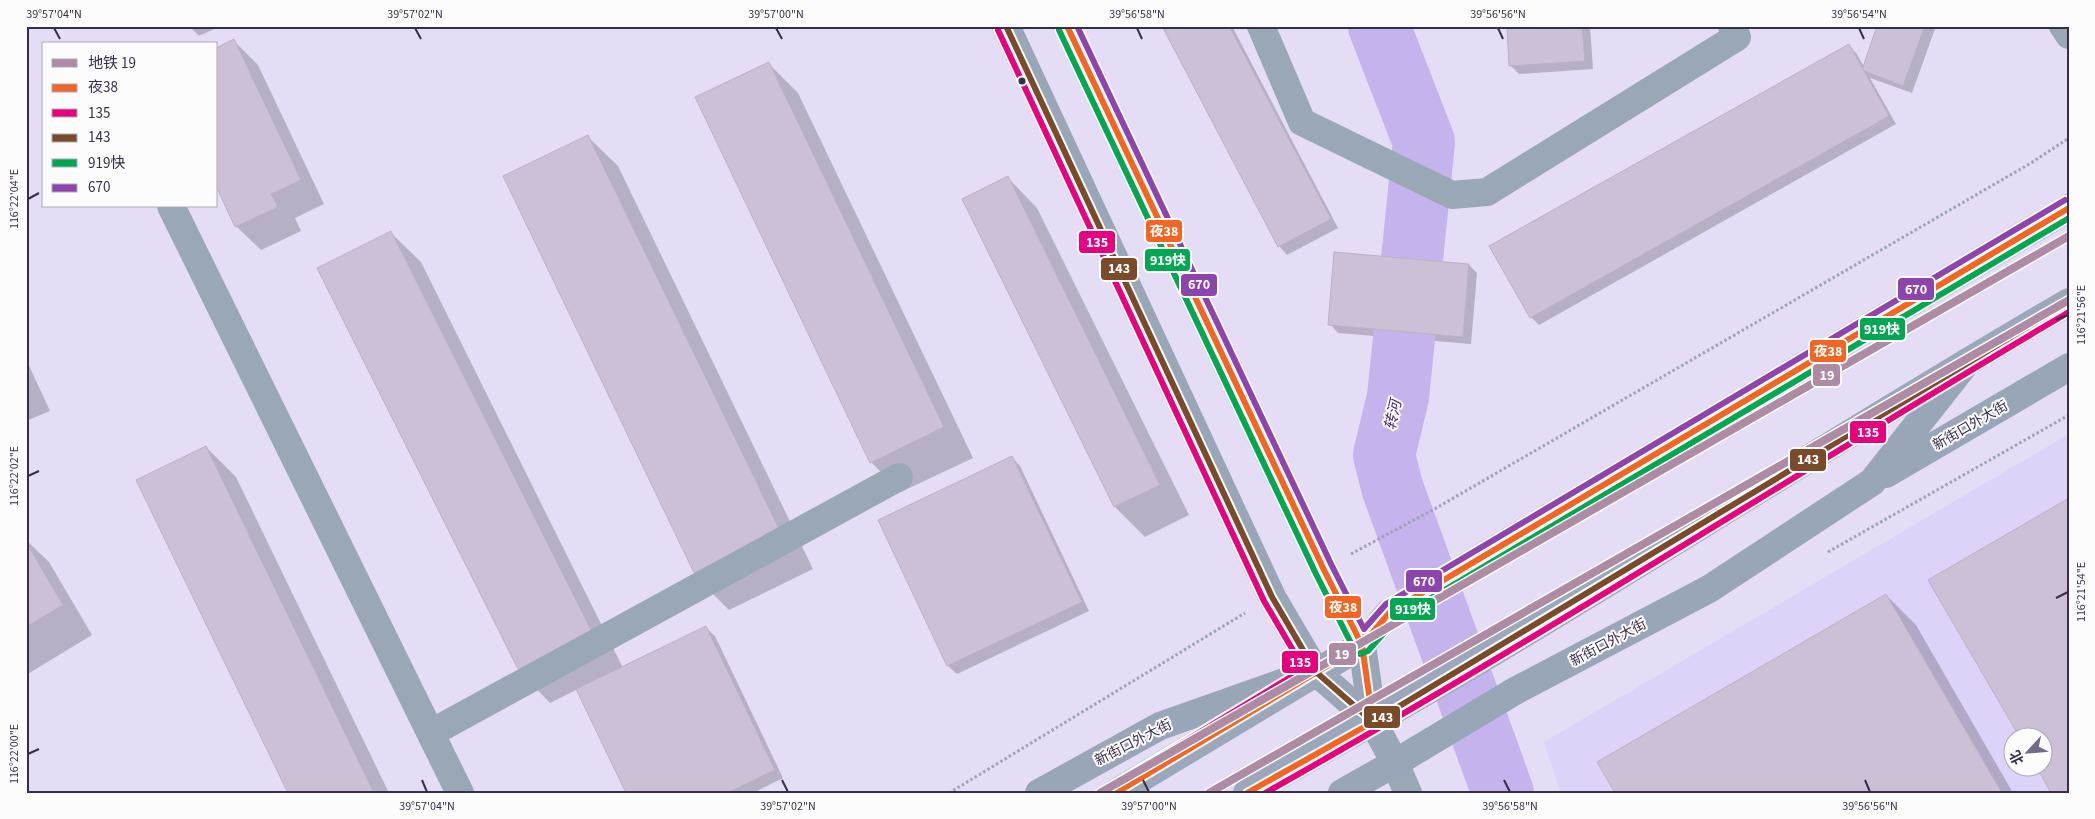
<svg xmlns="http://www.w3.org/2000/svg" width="2095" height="819" font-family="'Source Sans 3','Noto Sans SC',sans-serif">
  <rect width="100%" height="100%" fill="#e4ddf5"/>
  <!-- built -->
  <path fill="#ddd2f7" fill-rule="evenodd" d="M 2069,434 L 2069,793 L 1561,793 L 1544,742 ZM 2012,736 L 2042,736 L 2042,766 L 2012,766 Z"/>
  <!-- shadow -->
  <g fill="#0003">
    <polygon points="189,26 221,26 199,36"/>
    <polygon points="1163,26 1232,26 1338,228 1287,255 1279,246"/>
    <polygon points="1508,26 1590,26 1593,69 1519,74 1511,66"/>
    <polygon points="1879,26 1936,26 1912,93 1870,78 1896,124 1539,325 1531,317 1849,46 1857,54 1864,67"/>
    <polygon points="234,41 258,65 324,204 295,218 301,231 261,250 236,226"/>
    <polygon points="768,63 798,93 973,458 901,492 871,462"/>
    <polygon points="588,137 618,166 813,569 729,610 699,580"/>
    <polygon points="1008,178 1037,208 1189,515 1145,537 1115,507 964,200"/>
    <polygon points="391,233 421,262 623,668 706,628 715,636 783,778 753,793 628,793 578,689 550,703 521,673"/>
    <polygon points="1469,265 1477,273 1471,344 1338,333 1330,324"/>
    <polygon points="26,359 50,411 26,421"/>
    <polygon points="206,447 236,477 389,793 289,793"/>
    <polygon points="1012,457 1020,466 1089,611 957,674 948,666 879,520"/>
    <polygon points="26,540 49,562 92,635 26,675"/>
    <polygon points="1886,595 1916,625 2013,793 1617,793"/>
  </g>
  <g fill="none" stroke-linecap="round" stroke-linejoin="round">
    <!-- river -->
    <polyline stroke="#c5b3ed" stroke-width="62" points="1379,26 1424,142 1398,397 1384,455 1392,487 1503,793"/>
  </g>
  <!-- building -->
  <g fill="#ccc0d7" stroke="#bcb0c6">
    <polygon points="1162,26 1229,26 1331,219 1278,247"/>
    <polygon points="1507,26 1582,26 1585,61 1509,66"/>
    <polygon points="1877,26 1925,26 1903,86 1862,70"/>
    <polygon points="234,39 301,180 271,194 278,207 235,227 216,186 216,48"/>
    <polygon points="1849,44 1889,116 1530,318 1489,246"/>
    <polygon points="769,62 944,427 870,463 695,97"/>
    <polygon points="588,135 784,539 698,581 503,176"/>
    <polygon points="1008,176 1160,485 1114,507 962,199"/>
    <polygon points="391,231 594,636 520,673 317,268"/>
    <polygon points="1334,252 1469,264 1463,337 1328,325"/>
    <polygon points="206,446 374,793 288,793 136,480"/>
    <polygon points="1012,456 1082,602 947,666 878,520"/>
    <polygon points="2069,498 2069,793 2051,793 2036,766 2042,766 2042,736 2019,736 1928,580"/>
    <polygon points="26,542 63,605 26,627"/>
    <polygon points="1886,594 2002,793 1615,793 1597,762"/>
    <polygon points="706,626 775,770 727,793 626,793 576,689"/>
  </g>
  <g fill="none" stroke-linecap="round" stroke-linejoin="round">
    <!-- path -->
    <g stroke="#9da3b2" stroke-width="3" stroke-dasharray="2.5 2.5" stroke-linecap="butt">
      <polyline points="1828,552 2069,415"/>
      <polyline points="1351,554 1438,507 2031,163 2069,138"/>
      <polyline points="949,793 1245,613"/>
    </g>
    <!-- street -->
    <g stroke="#9aa8b6" stroke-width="28">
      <polyline points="1261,26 1302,122 1452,195 1487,192 1737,37 1732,26"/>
      <polyline points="2063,26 2069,35"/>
      <polyline points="171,206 460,793"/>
      <polyline points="431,733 899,477"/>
      <polyline points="1395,763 1408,793"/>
    </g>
    <!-- secondary -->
    <g stroke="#98a6b7" stroke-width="28">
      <polyline points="1006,26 1272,597 1316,672 1373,722"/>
      <polyline points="1067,26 1324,570 1362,645 1373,722 1395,763"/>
      <polyline points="1886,474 2069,367"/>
      <polyline points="1039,793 1160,726 1293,679"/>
      <polyline points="1342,793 1395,763 1515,691 1709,589 1872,482 1966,363"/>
    </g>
    <!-- primary -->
    <g stroke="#9ba7ba" stroke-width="28">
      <polyline points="1116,793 1362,645 1390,612 2069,208"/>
      <path d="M 1247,793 C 1331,746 1415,699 1498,649 C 1689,535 1876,414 2069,302"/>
    </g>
    <defs>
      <g id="bus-1">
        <polyline points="1067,26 1324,570 1362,645 1373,722 1247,793"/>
        <polyline points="1116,793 1362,645 1390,612 2069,208"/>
      </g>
      <g id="bus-2">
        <polyline points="998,30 1264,601 1304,669 1111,786"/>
        <path d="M 1265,793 C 1538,640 1800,470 2069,312"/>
      </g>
      <polyline id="bus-3" points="1006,26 1272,597 1316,672 1373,722 2069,302"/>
      <polyline id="bus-4" points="1059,30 1316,574 1354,649 1360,654 1368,651 1396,619 2069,218"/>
      <polyline id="bus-5" points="1077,26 1332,566 1364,629 1386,604 2065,200"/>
    </defs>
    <!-- bus-1 casing -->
    <use href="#bus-1" stroke="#fcfcfc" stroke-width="10"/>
    <!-- bus-2 casing -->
    <use href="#bus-2" stroke="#fcfcfc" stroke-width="10"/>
    <!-- bus-3 casing -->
    <use href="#bus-3" stroke="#fcfcfc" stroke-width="10"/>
    <!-- bus-4 casing -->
    <use href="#bus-4" stroke="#fcfcfc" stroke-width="10"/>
    <!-- bus-5 casing -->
    <use href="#bus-5" stroke="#fcfcfc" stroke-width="10"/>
    <!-- bus-1 -->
    <use href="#bus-1" stroke="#f26522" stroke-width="6"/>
    <!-- bus-2 -->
    <use href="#bus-2" stroke="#e5007d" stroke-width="6"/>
    <!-- bus-3 -->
    <use href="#bus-3" stroke="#7a4b2a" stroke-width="6"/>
    <!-- bus-4 -->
    <use href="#bus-4" stroke="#00a651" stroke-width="6"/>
    <!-- bus-5 -->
    <use href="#bus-5" stroke="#8e44ad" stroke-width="6"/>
    <defs>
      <g id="metro-1">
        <polyline points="1100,793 2069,236"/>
        <polyline points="1209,793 2069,300"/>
      </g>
    </defs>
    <!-- metro-1 casing -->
    <use href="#metro-1" stroke="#fcfcfc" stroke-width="11"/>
    <!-- metro-1 -->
    <use href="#metro-1" stroke="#ae8ba4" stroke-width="8"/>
  </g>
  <!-- ticks -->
  <path fill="none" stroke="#372e4b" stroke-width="2" d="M 54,28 L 60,39M 415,28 L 421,39M 776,28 L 782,39M 1137,28 L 1142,39M 1498,28 L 1503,39M 1859,28 L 1864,39M 28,199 L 39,193M 2056,320 L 2068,315M 28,476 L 39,471M 2056,598 L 2068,592M 28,754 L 39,749M 422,780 L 427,792M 782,780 L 788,792M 1143,780 L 1149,792M 1504,780 L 1510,792M 1865,780 L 1870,792"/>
  <!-- markers -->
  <circle fill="#372e4b" stroke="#fcfcfc" stroke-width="2" cx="1022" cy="81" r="4.5"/>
  <g text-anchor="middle" stroke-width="4" stroke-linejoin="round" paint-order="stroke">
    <!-- street labels -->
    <g font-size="14" fill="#372e4b" stroke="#fcfcfc">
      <text transform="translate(1970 425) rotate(-30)" y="5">新街口外大街</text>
      <text transform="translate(1608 642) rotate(-28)" y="5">新街口外大街</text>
      <text transform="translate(1133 742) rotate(-27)" y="5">新街口外大街</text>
    </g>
    <!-- water labels -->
    <g font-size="15" font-style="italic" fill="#4a287c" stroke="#fcfcfc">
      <text transform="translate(1393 415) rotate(-77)" y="5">转河</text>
    </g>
  </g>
  <g stroke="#fcfcfc" stroke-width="2">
    <rect x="1145" y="219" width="38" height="24" rx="5" fill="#f26522"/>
    <rect x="1078" y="230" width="38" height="24" rx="5" fill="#e5007d"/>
    <rect x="1144" y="248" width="47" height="24" rx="5" fill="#00a651"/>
    <rect x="1100" y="257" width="38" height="24" rx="5" fill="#7a4b2a"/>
    <rect x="1180" y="273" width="38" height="24" rx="5" fill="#8e44ad"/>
    <rect x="1897" y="277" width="38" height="24" rx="5" fill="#8e44ad"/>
    <rect x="1859" y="317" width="47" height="24" rx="5" fill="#00a651"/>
    <rect x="1809" y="339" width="38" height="24" rx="5" fill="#f26522"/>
    <rect x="1812" y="363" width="29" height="24" rx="5" fill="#ae8ba4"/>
    <rect x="1849" y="420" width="38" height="24" rx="5" fill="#e5007d"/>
    <rect x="1789" y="448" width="38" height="24" rx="5" fill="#7a4b2a"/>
    <rect x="1405" y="569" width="38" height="24" rx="5" fill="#8e44ad"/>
    <rect x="1324" y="595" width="38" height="24" rx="5" fill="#f26522"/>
    <rect x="1389" y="597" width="47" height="24" rx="5" fill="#00a651"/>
    <rect x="1328" y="642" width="29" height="24" rx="5" fill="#ae8ba4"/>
    <rect x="1281" y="650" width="38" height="24" rx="5" fill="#e5007d"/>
    <rect x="1363" y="705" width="38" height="24" rx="5" fill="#7a4b2a"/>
  </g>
  <g font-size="14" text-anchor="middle" font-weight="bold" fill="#fff">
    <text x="1164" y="236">夜38</text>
    <text x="1097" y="247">135</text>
    <text x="1168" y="265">919快</text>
    <text x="1119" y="273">143</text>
    <text x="1199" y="289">670</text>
    <text x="1916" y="294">670</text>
    <text x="1882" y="334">919快</text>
    <text x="1828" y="356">夜38</text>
    <text x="1827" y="380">19</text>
    <text x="1868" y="437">135</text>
    <text x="1808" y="464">143</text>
    <text x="1424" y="586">670</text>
    <text x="1343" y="612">夜38</text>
    <text x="1413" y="614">919快</text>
    <text x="1342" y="659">19</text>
    <text x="1300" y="667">135</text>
    <text x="1382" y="722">143</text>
  </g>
  <!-- border -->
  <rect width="2095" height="819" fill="none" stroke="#fcfcfc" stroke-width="55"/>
  <!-- legend -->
  <rect x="42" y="42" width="175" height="165" fill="#fcfcfc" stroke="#adaab5"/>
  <rect x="52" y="59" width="25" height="8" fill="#ae8ba4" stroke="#adaab5"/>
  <text x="88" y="68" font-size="15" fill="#372e4b">地铁 19</text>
  <rect x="52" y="84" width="25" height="8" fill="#f26522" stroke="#adaab5"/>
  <text x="88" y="92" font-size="15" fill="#372e4b">夜38</text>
  <rect x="52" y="109" width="25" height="8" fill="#e5007d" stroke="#adaab5"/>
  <text x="88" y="118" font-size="15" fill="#372e4b">135</text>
  <rect x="52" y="134" width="25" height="8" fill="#7a4b2a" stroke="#adaab5"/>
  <text x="88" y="142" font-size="15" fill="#372e4b">143</text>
  <rect x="52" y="159" width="25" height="8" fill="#00a651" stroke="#adaab5"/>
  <text x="88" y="168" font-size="15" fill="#372e4b">919快</text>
  <rect x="52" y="184" width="25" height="8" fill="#8e44ad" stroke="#adaab5"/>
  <text x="88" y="192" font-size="15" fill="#372e4b">670</text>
  <!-- north arrow -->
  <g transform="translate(2028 752) rotate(244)"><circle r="24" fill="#fcfcfc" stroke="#adaab5"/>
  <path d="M0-4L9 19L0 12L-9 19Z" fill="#746b86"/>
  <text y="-8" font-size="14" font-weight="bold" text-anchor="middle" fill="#372e4b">北</text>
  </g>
  <rect x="28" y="28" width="2040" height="764" fill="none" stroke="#372e4b" stroke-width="2"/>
  <g font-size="12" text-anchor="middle" fill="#372e4b">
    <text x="54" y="18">39°57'04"N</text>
    <text x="415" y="18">39°57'02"N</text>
    <text x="776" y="18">39°57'00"N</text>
    <text x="1137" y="18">39°56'58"N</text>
    <text x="1498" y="18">39°56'56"N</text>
    <text x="1859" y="18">39°56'54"N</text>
    <text transform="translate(14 199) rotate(-90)" y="4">116°22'04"E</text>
    <text transform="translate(2081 315) rotate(-90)" y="4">116°21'56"E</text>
    <text transform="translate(14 476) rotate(-90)" y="4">116°22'02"E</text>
    <text transform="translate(2081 592) rotate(-90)" y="4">116°21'54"E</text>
    <text transform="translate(14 754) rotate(-90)" y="4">116°22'00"E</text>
    <text x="427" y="810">39°57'04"N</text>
    <text x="788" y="810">39°57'02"N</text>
    <text x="1149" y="810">39°57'00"N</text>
    <text x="1510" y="810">39°56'58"N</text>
    <text x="1870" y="810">39°56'56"N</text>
  </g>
</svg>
